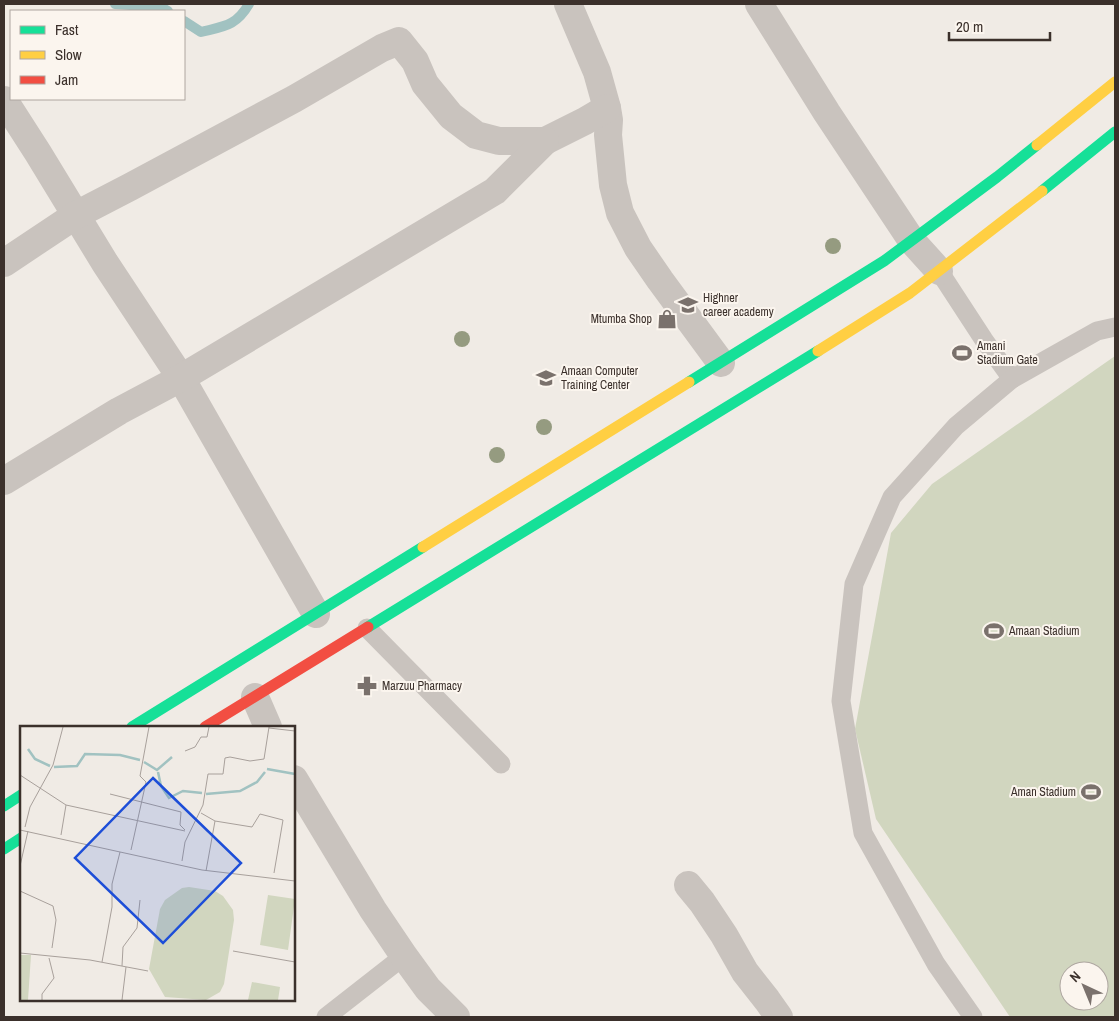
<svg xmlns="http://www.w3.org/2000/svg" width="1119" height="1021" font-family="'Archivo Narrow',sans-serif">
  <rect width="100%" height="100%" fill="#f0ebe5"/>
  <!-- grass -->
  <path fill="#d1d6bf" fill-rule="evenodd" d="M 1115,356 L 1115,1017 L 1010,1017 L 876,819 L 855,729 L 891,533 L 932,484 ZM 1069,971 L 1099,971 L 1099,1001 L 1069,1001 Z"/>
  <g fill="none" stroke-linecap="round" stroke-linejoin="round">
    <!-- stream -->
    <g stroke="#a1c2c1" stroke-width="10">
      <polyline points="115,4 161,7 168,11"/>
      <path d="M 184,21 L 201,32 C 225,26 236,26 249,4"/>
    </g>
    <!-- lane -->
    <g stroke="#c9c3be" stroke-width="19">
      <polyline points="939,271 984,340 1012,379"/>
      <polyline points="367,628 501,764"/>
      <polyline points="326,1017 404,956"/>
      <polyline points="973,1017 936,964 863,833 841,701 854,584 892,497 956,426 1012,379 1097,331 1115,327"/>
    </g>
    <!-- street -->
    <g stroke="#c9c3be" stroke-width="28">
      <polyline points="568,4 597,72 607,108 609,120 608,135 613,185 620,213 638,248 660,280 721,363"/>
      <polyline points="759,4 827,113 912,241 939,271"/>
      <polyline points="4,100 38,153 105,263 181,378 316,614"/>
      <polyline points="4,263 76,215 130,187 294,99 382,48 399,41 415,61 425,84 451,116 476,135 499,141 545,141 585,121 607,108"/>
      <polyline points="4,481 119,411 181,378 495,191 545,141"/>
      <polyline points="255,697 268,727"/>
      <polyline points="294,779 373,910 404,956 428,989 456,1017"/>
      <polyline points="688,885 702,902 724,935 745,972 767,1000 779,1017"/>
    </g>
    <!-- fast -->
    <g stroke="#16e098" stroke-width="11">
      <polyline points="1042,191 1115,132"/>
      <polyline points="689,382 884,261 997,177 1037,145"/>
      <polyline points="368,627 818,351"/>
      <polyline points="132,727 423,547"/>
      <polyline points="4,806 21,795"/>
      <polyline points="4,849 21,838"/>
    </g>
    <!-- slow -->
    <g stroke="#ffcf43" stroke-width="11">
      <polyline points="1037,145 1115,82"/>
      <polyline points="818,351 910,293 1042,191"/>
      <polyline points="423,547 689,382"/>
    </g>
    <!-- jam -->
    <polyline stroke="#f24e42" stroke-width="11" points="205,727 368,627"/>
  </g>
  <!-- trees -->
  <g fill="#959b80">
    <circle cx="833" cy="246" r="8"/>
    <circle cx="462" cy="339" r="8"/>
    <circle cx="544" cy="427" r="8"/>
    <circle cx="497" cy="455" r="8"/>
  </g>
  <!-- icons -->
  <defs>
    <symbol id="school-bare" viewBox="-9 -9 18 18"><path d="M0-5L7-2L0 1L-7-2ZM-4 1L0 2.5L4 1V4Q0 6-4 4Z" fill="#7a716c" stroke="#fbf5ee" stroke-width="2.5" paint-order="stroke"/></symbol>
    <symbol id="shop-bare" viewBox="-9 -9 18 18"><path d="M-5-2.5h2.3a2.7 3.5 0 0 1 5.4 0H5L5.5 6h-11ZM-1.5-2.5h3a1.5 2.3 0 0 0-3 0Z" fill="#7a716c" stroke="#fbf5ee" stroke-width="2.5" paint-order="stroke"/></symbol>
    <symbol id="stadium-bare" viewBox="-9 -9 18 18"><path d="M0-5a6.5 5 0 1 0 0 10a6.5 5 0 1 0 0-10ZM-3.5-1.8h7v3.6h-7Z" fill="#7a716c" stroke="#fbf5ee" stroke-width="2.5" paint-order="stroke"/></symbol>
    <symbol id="university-bare" viewBox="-9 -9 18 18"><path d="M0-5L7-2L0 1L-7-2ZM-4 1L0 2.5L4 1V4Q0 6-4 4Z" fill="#7a716c" stroke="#fbf5ee" stroke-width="2.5" paint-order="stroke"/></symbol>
    <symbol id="pharmacy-bare" viewBox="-9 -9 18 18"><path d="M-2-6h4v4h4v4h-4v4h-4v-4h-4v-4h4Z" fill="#7a716c" stroke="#fbf5ee" stroke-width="2.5" paint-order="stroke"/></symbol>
  </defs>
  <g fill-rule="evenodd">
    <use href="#school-bare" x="674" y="291" width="28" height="28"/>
    <use href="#shop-bare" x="653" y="305" width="28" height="28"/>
    <use href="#stadium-bare" x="948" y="339" width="28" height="28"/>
    <use href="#university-bare" x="532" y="364" width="28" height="28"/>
    <use href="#stadium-bare" x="980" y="617" width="28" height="28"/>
    <use href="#pharmacy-bare" x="353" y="672" width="28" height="28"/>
    <use href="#stadium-bare" x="1077" y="778" width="28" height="28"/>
  </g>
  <g text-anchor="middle" stroke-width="4" stroke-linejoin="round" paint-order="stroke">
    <!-- poi labels -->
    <g font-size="12" fill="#3b302b" stroke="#fbf5ee" text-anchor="start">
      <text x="703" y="302">Highner<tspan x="703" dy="14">career academy</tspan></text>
      <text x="652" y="323" text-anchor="end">Mtumba Shop</text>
      <text x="977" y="350">Amani<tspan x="977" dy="14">Stadium Gate</tspan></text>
      <text x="561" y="375">Amaan Computer<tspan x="561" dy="14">Training Center</tspan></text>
      <text x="1009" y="635">Amaan Stadium</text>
      <text x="382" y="690">Marzuu Pharmacy</text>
      <text x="1076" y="796" text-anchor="end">Aman Stadium</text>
    </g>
  </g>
  <!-- overview -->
  <g transform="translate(20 726)">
    <rect width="275" height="275" fill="#f0ebe5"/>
    <path d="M 169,161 L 195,165 L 203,170 L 213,184 L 214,194 L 204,258 L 200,266 L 186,274 L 145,271 L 129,243 L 140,183 L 145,174 L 162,162 ZM 248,169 L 275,173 L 268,224 L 240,219 ZM 232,256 L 260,261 L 258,274 L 228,274 Z" fill="#d1d6bf"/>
    <path d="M 0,229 L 11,229 L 8,274 L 0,274 Z" fill="#d1d6bf"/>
    <path fill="none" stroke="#a1c2c1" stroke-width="2.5" d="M 8,23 L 15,33 L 30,40M 124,36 L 137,44 L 152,31M 34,41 L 57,40 L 65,28 L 100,29 L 120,34M 247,43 L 275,48M 138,46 L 141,60 L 149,72 L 163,65 L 182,67M 186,68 L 220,65 L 237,56 L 245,46"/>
    <path fill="none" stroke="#a8a09b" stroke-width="1" d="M 249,2 L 275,5M 165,25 L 175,21 L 181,11 L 187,11 L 189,1M 0,49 L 46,79 L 41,109M 90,68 L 161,86 L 160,99 L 165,104M 46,79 L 165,105M 181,87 L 195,95 L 186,145M 195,95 L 232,101 L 240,88 L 263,94 L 254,147M 5,101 L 10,81 L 33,39 L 43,1M 0,104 L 182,144 L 275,155M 111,124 L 126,56 L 120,50 L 129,1M 162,135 L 165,116 L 183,79 L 188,48 L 203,48 L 205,32 L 210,31 L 230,35 L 244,33 L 249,1M 0,140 L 8,105M 0,165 L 33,180 L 36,194 L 32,222M 213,225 L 275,236M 0,227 L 70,234 L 128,245M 82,236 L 92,181 L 92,158 L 100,126M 102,240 L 103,221 L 117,202 L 120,174M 22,274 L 22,268 L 34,252 L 29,232M 102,274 L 106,241"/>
    <path fill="#1d4ed8" fill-opacity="0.15" stroke="#1d4ed8" stroke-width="2.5" d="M 133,52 L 221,137 L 143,217 L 55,132 Z"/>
    <rect width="275" height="275" fill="none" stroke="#3b302b" stroke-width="2.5"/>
  </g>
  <!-- border -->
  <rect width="1119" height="1021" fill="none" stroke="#3b302b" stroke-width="10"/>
  <!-- legend -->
  <rect x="10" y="10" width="175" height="90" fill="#fbf5ee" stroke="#aea6a0"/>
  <rect x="20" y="26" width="25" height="8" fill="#16e098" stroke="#aea6a0"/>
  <text x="55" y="35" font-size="15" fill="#3b302b">Fast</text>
  <rect x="20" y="51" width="25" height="8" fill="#ffcf43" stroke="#aea6a0"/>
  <text x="55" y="60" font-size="15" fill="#3b302b">Slow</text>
  <rect x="20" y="76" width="25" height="8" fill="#f24e42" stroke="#aea6a0"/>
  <text x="55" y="85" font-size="15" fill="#3b302b">Jam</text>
  <!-- north arrow -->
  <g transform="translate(1084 986) rotate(316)"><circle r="24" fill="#fbf5ee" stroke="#aea6a0"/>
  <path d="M0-4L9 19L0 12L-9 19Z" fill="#7a716c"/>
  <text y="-8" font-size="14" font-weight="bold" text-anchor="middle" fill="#3b302b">N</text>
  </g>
  <!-- scale -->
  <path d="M949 32v8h101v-8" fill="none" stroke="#3b302b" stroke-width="2.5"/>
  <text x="956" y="32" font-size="15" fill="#3b302b" stroke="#fbf5ee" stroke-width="4" paint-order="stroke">20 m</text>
</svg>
